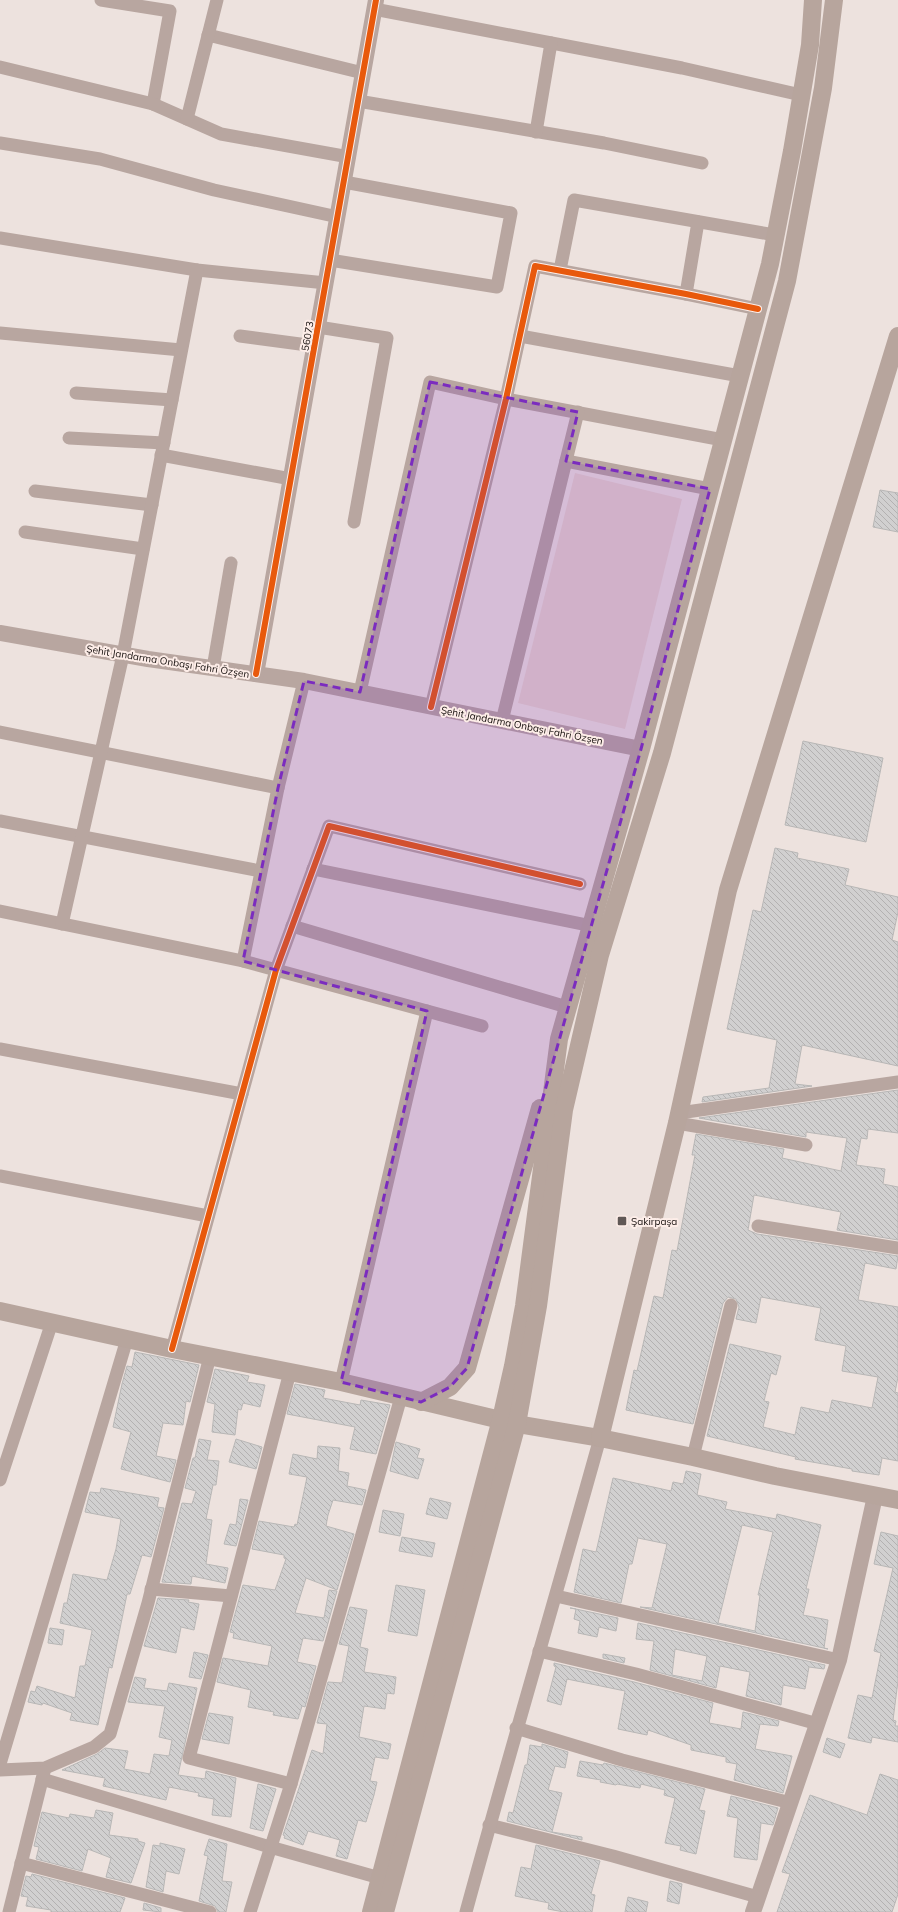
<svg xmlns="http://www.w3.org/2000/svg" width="898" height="1912" font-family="Mulish,sans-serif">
  <defs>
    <pattern id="building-back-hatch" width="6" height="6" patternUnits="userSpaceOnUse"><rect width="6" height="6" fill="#d1d0d0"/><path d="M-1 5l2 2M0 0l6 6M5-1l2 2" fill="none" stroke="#b3b1b1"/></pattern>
  </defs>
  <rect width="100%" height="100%" fill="#ede2de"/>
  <!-- built -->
  <polygon fill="#e6d3cc" points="575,473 682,499 625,729 518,703"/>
  <!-- building -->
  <g fill="url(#building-back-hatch)" stroke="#b8b7b6" fill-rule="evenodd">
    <polygon points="880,490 898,493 898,532 873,527"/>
    <polygon points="803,741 883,758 866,842 785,825"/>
    <polygon points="775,848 798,853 797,858 849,869 845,885 898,897 898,912 892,940 898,942 898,1066 802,1045 795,1084 812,1086 702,1102 703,1097 769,1088 777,1040 727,1029 753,910 761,912"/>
    <polygon points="898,1090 898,1133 868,1129 867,1139 861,1138 856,1165 885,1169 883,1184 898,1187 898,1240 837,1230 841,1212 754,1195 748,1230 757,1234 898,1256 896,1269 865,1263 858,1300 898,1307 898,1377 895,1392 898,1393 898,1461 882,1458 879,1475 852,1471 852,1469 795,1459 796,1457 707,1436 730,1344 781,1356 776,1375 771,1373 764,1401 769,1402 763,1427 795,1435 801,1407 829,1413 832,1400 872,1408 878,1377 842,1371 846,1346 815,1340 821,1308 761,1297 756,1323 736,1319 739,1307 736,1299 728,1297 723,1303 693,1424 626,1410 634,1370 637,1371 654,1296 663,1298 672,1250 677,1251 695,1155 692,1155 696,1134 784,1149 782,1158 841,1171 847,1138 806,1132 806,1137 699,1118"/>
    <polygon points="135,1352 199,1365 190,1402 186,1401 183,1425 163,1423 156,1456 176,1460 170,1482 121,1469 131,1432 113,1427 122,1384 127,1366 132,1367"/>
    <polygon points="215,1369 249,1376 247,1382 265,1385 260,1407 243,1403 241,1410 238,1409 235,1435 212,1432 215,1404 207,1402"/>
    <polygon points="295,1384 325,1390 323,1398 360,1405 361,1400 390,1405 376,1454 350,1449 355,1427 287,1414"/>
    <polygon points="199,1439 211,1441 207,1460 219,1461 216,1485 213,1485 206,1519 212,1520 206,1564 228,1568 225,1583 192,1576 191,1584 162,1582 182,1503 192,1504 196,1491 185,1488 193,1458 195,1458"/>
    <polygon points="236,1439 262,1447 256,1469 229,1462"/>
    <polygon points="396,1442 420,1449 417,1458 424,1459 418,1479 390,1471"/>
    <polygon points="318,1446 340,1448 338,1471 349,1473 347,1486 366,1490 362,1505 333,1500 328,1515 326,1526 354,1534 337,1590 306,1578 295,1613 324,1618 329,1590 337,1591 323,1641 303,1638 297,1662 316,1666 305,1707 302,1706 298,1719 273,1715 274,1712 248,1707 251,1690 217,1682 223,1658 268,1666 272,1646 233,1638 234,1633 230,1632 243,1585 275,1590 286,1559 284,1558 284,1555 252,1549 259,1521 294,1527 295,1524 297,1525 307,1477 289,1474 293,1454 317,1459"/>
    <path d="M 686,1471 L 701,1474 L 697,1495 L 727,1502 L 725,1509 L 776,1519 L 777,1514 L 821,1525 L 806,1589 L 809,1589 L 803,1615 L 828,1620 L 824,1648 L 828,1649 L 640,1607 L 652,1608 L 667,1544 L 638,1538 L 632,1564 L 629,1564 L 621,1603 L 574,1592 L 583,1549 L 596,1552 L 613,1478 L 671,1491 L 673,1482 L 683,1484 ZM 742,1525 L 773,1532 L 758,1595 L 760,1595 L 755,1631 L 718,1623 Z"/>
    <polygon points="101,1488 159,1498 157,1507 164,1508 151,1557 142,1555 130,1594 127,1594 112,1668 109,1667 98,1725 70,1720 72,1713 43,1703 42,1705 28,1702 31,1691 35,1692 37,1686 75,1698 80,1666 85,1666 92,1631 92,1630 60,1623 64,1603 67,1603 73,1574 107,1580 116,1549 121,1519 85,1512 90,1492 100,1493"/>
    <polygon points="430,1498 451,1503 447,1519 426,1514"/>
    <polygon points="240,1499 248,1500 236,1546 224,1544 230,1524 236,1525"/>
    <polygon points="383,1510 404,1514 400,1536 379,1532"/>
    <polygon points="881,1532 898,1536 898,1681 893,1720 896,1721 895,1726 898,1726 898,1742 872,1737 871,1743 848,1738 858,1695 872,1698 881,1653 874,1651 893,1568 874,1564"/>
    <polygon points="402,1537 435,1543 432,1557 399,1551"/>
    <polygon points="396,1585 425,1590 417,1636 388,1631"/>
    <polygon points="158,1598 189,1600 188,1602 199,1604 194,1630 181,1627 176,1653 144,1646"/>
    <polygon points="350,1607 367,1610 360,1647 368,1649 364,1672 396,1677 394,1694 387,1693 385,1709 364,1706 359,1737 391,1744 388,1759 375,1757 370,1781 377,1782 374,1795 366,1822 358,1820 347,1859 336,1856 340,1840 308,1831 303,1845 284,1838 285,1836 283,1835 312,1750 323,1754 327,1724 317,1723 328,1682 342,1683 349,1646 339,1644"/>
    <polygon points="570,1608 571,1608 618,1618 616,1631 599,1627 597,1637 578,1633 580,1621 574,1619 576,1609"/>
    <path d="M 638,1623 L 825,1665 L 824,1669 L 809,1667 L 805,1689 L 783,1685 L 781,1705 L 746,1696 L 750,1672 L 720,1666 L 716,1688 L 650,1670 L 654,1641 L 636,1639 ZM 675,1649 L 707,1656 L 702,1681 L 672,1675 Z"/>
    <polygon points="50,1628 64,1630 62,1645 48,1643"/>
    <polygon points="194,1652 208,1655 201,1679 189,1677"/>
    <polygon points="603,1654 625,1658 624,1663 603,1658"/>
    <polygon points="554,1663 634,1682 713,1703 709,1723 741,1729 743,1712 779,1721 778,1726 760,1724 755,1749 792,1756 783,1793 734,1780 737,1764 726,1762 726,1757 691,1750 691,1745 648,1730 647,1735 618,1729 625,1691 567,1679 561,1705 547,1701 556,1667 554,1666"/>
    <polygon points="135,1677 146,1679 144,1688 167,1691 169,1683 197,1688 178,1775 205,1779 206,1771 236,1778 231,1817 212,1815 214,1799 198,1796 199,1793 169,1787 166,1800 103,1786 105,1778 62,1770 97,1754 105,1748 128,1751 124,1769 150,1774 154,1754 169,1756 172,1740 159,1737 165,1706 128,1702"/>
    <polygon points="209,1713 233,1717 229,1744 202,1739"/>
    <polygon points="827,1738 845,1744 840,1758 823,1752"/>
    <polygon points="542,1744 568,1752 565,1768 555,1766 548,1790 562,1793 552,1832 582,1837 582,1840 507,1821 509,1812 513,1813 525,1765 527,1765 530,1745 542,1747"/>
    <polygon points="580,1761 603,1765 604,1763 705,1789 699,1810 705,1811 696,1854 680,1850 681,1846 665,1843 675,1798 664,1795 665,1790 641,1784 640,1788 617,1784 616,1785 600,1782 601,1780 577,1776"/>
    <polygon points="880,1774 898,1780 898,1894 892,1912 777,1912 790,1874 782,1872 810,1795 867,1815"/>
    <polygon points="258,1784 276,1789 263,1831 250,1828"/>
    <polygon points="731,1796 778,1808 773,1825 761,1823 757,1860 734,1857 738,1818 727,1816"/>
    <polygon points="96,1810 113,1813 109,1835 138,1839 138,1841 145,1843 131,1883 106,1877 111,1858 88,1849 82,1871 36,1859 39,1847 34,1846 42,1812 69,1818 70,1814 94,1818"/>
    <polygon points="209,1839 227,1844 222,1881 232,1882 226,1912 218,1912 215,1906 199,1901 208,1856 204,1855"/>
    <polygon points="160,1843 185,1849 179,1874 166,1871 163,1892 146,1887 153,1845 160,1846"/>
    <polygon points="536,1845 600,1861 591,1894 595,1895 592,1912 564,1912 548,1909 549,1903 515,1896 521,1867 531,1869"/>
    <polygon points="32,1874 125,1898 120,1912 51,1912 51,1910 26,1906 28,1897 21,1896 26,1876 31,1877"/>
    <polygon points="670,1881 682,1884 679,1904 667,1901"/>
    <polygon points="628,1897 648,1902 646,1912 625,1912"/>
    <polygon points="144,1903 161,1908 161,1912 143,1910"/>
  </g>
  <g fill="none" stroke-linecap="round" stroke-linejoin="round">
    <!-- minor -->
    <g stroke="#b8a6a0" stroke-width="13">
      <polyline points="101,0 170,11 153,104"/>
      <polyline points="374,9 682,68 801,95"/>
      <polyline points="208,35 363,73"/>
      <polyline points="0,67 153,104 221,134 349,157"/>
      <polyline points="358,101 604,143 702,163"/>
      <polyline points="187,119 217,0"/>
      <polyline points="536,132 551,43"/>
      <polyline points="0,143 100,159 214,190 338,217"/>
      <polyline points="0,238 197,270 326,283"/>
      <polyline points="330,260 497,287 511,213 344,182"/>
      <polyline points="560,270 574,200 775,235"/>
      <polyline points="686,294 698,222"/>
      <polyline points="318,327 387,338 354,522"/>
      <polyline points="0,333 181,350"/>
      <polyline points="240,336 315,346"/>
      <polyline points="520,336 740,376"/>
      <polyline points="76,393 172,400"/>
      <polyline points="69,438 164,443"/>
      <polyline points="161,455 291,479"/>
      <polyline points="566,461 710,489"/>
      <polyline points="35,491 152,505"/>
      <polyline points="25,532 143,549"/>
      <polyline points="213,668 231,563"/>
      <polyline points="360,692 430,382 506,399 723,440"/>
      <polyline points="431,707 506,399 535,266 686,294 758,309"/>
      <polyline points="502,721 578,412"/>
      <polyline points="0,732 278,788"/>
      <polyline points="0,821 260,871"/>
      <polyline points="313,869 592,926"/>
      <polyline points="0,911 243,961 482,1026"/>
      <polyline points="62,924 123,655 197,270"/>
      <polyline points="292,926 567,1007"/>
      <polyline points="243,961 278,788 304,681"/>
      <polyline points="0,1049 242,1094"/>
      <polyline points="679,1113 898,1082"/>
      <polyline points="677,1123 806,1145"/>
      <polyline points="0,1176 208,1216"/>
      <polyline points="758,1226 898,1248"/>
      <polyline points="172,1349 276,970 329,826 580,884"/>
      <polyline points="290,1372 189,1758 291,1784"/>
      <polyline points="341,1382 427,1011"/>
      <polyline points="693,1457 731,1305"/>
      <polyline points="0,1480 52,1322"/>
      <polyline points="151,1589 231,1596"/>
      <polyline points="556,1596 839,1660"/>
      <polyline points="539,1651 636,1674 818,1724"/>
      <polyline points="516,1728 622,1760 791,1803"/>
      <polyline points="0,1764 127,1339"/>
      <polyline points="0,1770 45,1768 94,1747 110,1734 148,1603 210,1356"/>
      <polyline points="42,1779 270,1847 380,1878"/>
      <polyline points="489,1825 613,1856 758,1897"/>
      <polyline points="21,1863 210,1912"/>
      <polyline points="9,1912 44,1772"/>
      <polyline points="250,1912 291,1784 401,1397"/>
      <path d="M 466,1912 C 509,1754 556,1596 600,1438"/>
    </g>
    <!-- tertiary -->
    <g stroke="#b8a6a0" stroke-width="16">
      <polyline points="0,633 148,659 304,681 641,749"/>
      <polyline points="256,674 376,0"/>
      <polyline points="753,1912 839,1660 875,1496"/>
    </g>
    <!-- secondary -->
    <g stroke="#b7a59d" stroke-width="18">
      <polyline points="0,1311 172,1349 341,1382 517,1424 600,1438 693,1457 775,1476 898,1500"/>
      <polyline points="421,1402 450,1387 467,1368 540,1108"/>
      <polyline points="600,1438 677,1123 728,890 898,336"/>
      <polyline points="371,1912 501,1419 513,1366 524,1306 559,1039 641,749 770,264 792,151 810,45 813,0"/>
      <polyline points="385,1912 517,1424 538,1306 564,1110 600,955 662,753 787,281 823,88 834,0"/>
    </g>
    <defs>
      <g id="cycleway">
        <polyline points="256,674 376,0"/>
        <polyline points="431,707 506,399 535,266 686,294 758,309"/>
        <polyline points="172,1349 276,970 329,826 580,884"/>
      </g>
    </defs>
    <!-- cycleway casing -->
    <use href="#cycleway" stroke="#fdede8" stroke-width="8"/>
    <!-- cycleway -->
    <use href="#cycleway" stroke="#e8590c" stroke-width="6"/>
  </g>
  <!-- marked area -->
  <path fill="#7b2cbf" fill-opacity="0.2" stroke="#7b2cbf" stroke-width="3" stroke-dasharray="8 5" stroke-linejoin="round" d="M 430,382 L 578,412 L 566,461 L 710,489 L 641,749 L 467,1368 L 450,1387 L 421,1402 L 341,1382 L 427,1011 L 243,961 L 278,788 L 304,681 L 360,692 Z"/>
  <!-- markers -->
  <rect fill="#605856" stroke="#fdede8" stroke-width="1.5" x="617" y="1216" width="10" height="10" rx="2"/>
  <g text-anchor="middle" stroke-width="4" stroke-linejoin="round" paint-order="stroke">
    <!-- street labels -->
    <g font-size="10" fill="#140e0c" stroke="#fdede8">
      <text transform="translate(307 336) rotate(-80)" y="4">56073</text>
      <text transform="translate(168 661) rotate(9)" y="4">Şehit Jandarma Onbaşı Fahri Özşen</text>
      <text transform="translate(522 725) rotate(11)" y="4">Şehit Jandarma Onbaşı Fahri Özşen</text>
    </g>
    <!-- poi labels -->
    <g font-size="10" fill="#140e0c" stroke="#fdede8" text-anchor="start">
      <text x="631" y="1225">Şakirpaşa</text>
    </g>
  </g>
</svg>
